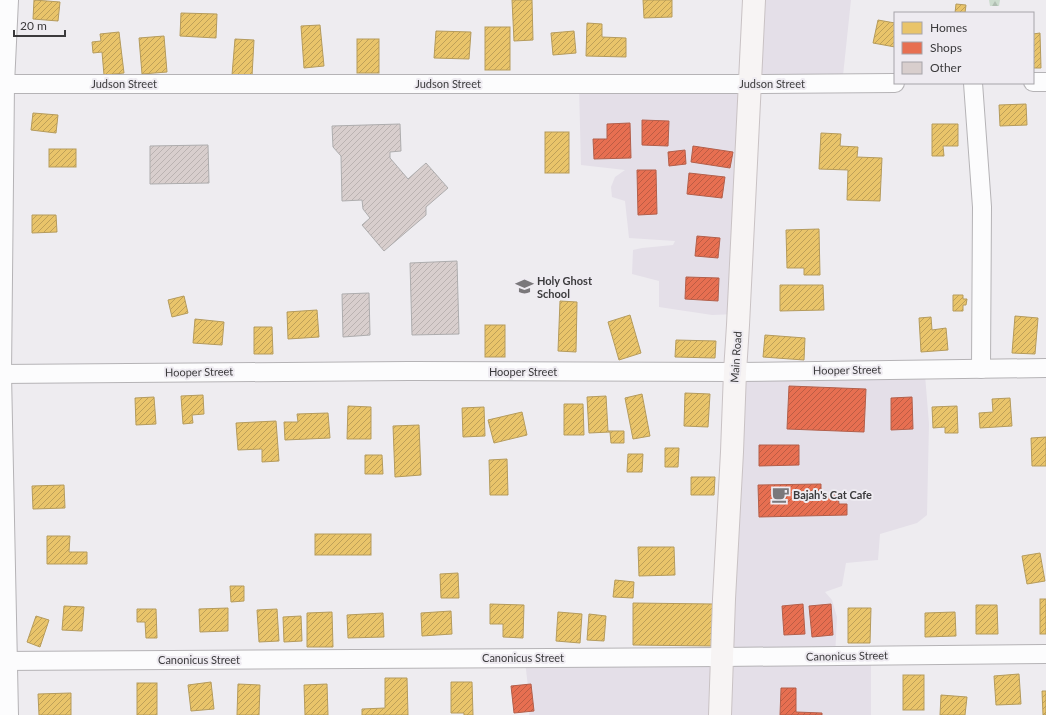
<svg xmlns="http://www.w3.org/2000/svg" width="1046" height="715" font-family="Lato,sans-serif">
  <defs>
    <pattern id="forest-firs" width="22" height="20" patternUnits="userSpaceOnUse"><rect width="22" height="20" fill="#ccdcce"/><path d="M5 1l3.5 6h-7zM16 11l3.5 6h-7z" fill="#b0beb2"/></pattern>
    <pattern id="homes-hatch" width="6" height="6" patternUnits="userSpaceOnUse"><rect width="6" height="6" fill="#e9c46a"/><path d="M-1 1l2-2M0 6l6-6M5 7l2-2" fill="none" stroke="#bea058"/></pattern>
    <pattern id="shops-hatch" width="6" height="6" patternUnits="userSpaceOnUse"><rect width="6" height="6" fill="#e76f51"/><path d="M-1 1l2-2M0 6l6-6M5 7l2-2" fill="none" stroke="#bc5c44"/></pattern>
    <pattern id="building-hatch" width="6" height="6" patternUnits="userSpaceOnUse"><rect width="6" height="6" fill="#d8cecd"/><path d="M-1 1l2-2M0 6l6-6M5 7l2-2" fill="none" stroke="#bab2b1"/></pattern>
  </defs>
  <rect width="100%" height="100%" fill="#eeecf0"/>
  <!-- built -->
  <g fill="#e4dfe8">
    <polygon points="754,0 851,0 842,85 750,91 737,314 712,315 659,307 659,281 632,274 633,250 642,248 673,245 675,241 629,238 625,201 612,197 611,187 615,177 625,170 581,165 579,88 744,87"/>
    <polygon points="925,375 929,424 927,515 917,523 880,534 878,560 846,563 842,586 825,592 832,600 837,617 835,656 871,661 871,715 529,715 530,704 525,661 712,660 736,376"/>
  </g>
  <!-- forest -->
  <polygon fill="url(#forest-firs)" points="989,0 1000,0 999,6 990,6"/>
  <!-- homes -->
  <g fill="url(#homes-hatch)" stroke="#b59b5c">
    <polygon points="34,0 60,2 58,21 33,19"/>
    <polygon points="512,0 532,0 533,40 514,41"/>
    <polygon points="643,0 672,0 672,17 644,18"/>
    <polygon points="956,4 966,5 965,13 955,13"/>
    <polygon points="181,13 217,14 216,38 180,36"/>
    <polygon points="878,20 895,23 895,47 873,43"/>
    <polygon points="587,23 602,24 602,37 626,38 626,57 586,56"/>
    <polygon points="320,25 324,66 304,68 301,26"/>
    <rect x="485" y="27" width="25" height="43"/>
    <polygon points="436,31 471,32 469,59 434,58"/>
    <polygon points="574,31 576,53 553,55 551,33"/>
    <polygon points="119,32 124,73 104,75 102,52 93,53 92,42 101,41 100,34"/>
    <polygon points="1040,33 1041,68 1033,68 1033,34"/>
    <polygon points="164,36 167,72 142,74 139,38"/>
    <polygon points="235,39 254,40 252,76 232,75"/>
    <rect x="357" y="39" width="22" height="34"/>
    <polygon points="1026,104 1027,125 1000,126 999,105"/>
    <polygon points="33,113 58,115 56,133 31,130"/>
    <polygon points="932,124 958,124 958,146 943,146 944,156 932,156"/>
    <rect x="545" y="132" width="24" height="41"/>
    <polygon points="821,133 841,134 840,146 858,147 857,157 882,158 880,201 847,200 848,170 819,169"/>
    <rect x="49" y="149" width="27" height="18"/>
    <polygon points="32,215 56,215 57,232 32,233"/>
    <polygon points="819,229 820,275 804,275 804,268 787,268 786,230"/>
    <polygon points="780,285 823,285 824,310 780,311"/>
    <polygon points="953,295 963,295 963,299 967,299 966,305 963,305 963,311 953,311"/>
    <polygon points="184,296 188,313 172,317 168,300"/>
    <polygon points="560,301 577,302 576,352 558,351"/>
    <polygon points="317,310 319,337 288,339 287,312"/>
    <polygon points="630,315 641,353 619,360 608,322"/>
    <polygon points="1015,316 1038,318 1035,354 1012,353"/>
    <polygon points="931,317 932,330 946,328 948,350 921,352 919,318"/>
    <polygon points="195,319 224,322 222,345 193,343"/>
    <rect x="485" y="325" width="20" height="32"/>
    <polygon points="254,327 272,327 273,354 254,354"/>
    <polygon points="765,335 805,338 804,360 763,357"/>
    <polygon points="676,340 716,341 715,358 675,357"/>
    <polygon points="685,393 710,394 708,427 684,426"/>
    <polygon points="642,394 650,436 633,439 625,398"/>
    <polygon points="203,395 204,414 192,415 193,423 183,424 181,396"/>
    <polygon points="606,396 608,431 624,431 624,443 611,443 610,432 589,433 587,397"/>
    <polygon points="154,397 156,424 136,425 135,398"/>
    <polygon points="1010,398 1012,426 980,428 979,413 993,412 992,399"/>
    <polygon points="564,404 583,404 584,435 564,435"/>
    <polygon points="348,406 371,407 371,439 347,439"/>
    <polygon points="957,406 958,433 945,433 945,427 933,428 932,407"/>
    <polygon points="484,407 485,436 463,437 462,408"/>
    <polygon points="522,412 527,435 494,443 488,420"/>
    <polygon points="328,413 330,438 285,440 284,422 298,422 297,414"/>
    <polygon points="276,421 279,461 262,462 262,449 238,450 236,423"/>
    <polygon points="419,425 421,475 395,477 393,426"/>
    <polygon points="1046,437 1046,466 1032,466 1031,438"/>
    <polygon points="665,448 679,448 678,467 665,467"/>
    <polygon points="628,454 643,454 642,472 627,472"/>
    <polygon points="365,455 382,455 383,474 365,474"/>
    <polygon points="507,459 508,495 490,495 489,460"/>
    <polygon points="691,477 715,477 714,495 691,495"/>
    <polygon points="64,485 65,508 33,509 32,486"/>
    <rect x="315" y="534" width="56" height="21"/>
    <polygon points="47,536 70,536 69,552 87,552 87,564 47,564"/>
    <polygon points="638,547 674,547 675,575 639,576"/>
    <polygon points="1040,553 1045,581 1027,584 1022,556"/>
    <polygon points="458,573 459,598 441,598 440,574"/>
    <polygon points="615,580 634,582 633,598 613,597"/>
    <polygon points="230,586 244,586 244,601 231,602"/>
    <rect x="1040" y="599" width="6" height="35"/>
    <polygon points="633,603 713,604 713,646 633,645"/>
    <polygon points="490,604 524,605 523,638 503,637 503,624 490,624"/>
    <polygon points="976,605 997,605 998,634 976,634"/>
    <polygon points="64,606 84,607 82,631 62,630"/>
    <polygon points="228,608 228,631 200,632 199,609"/>
    <polygon points="848,608 871,608 870,643 848,643"/>
    <polygon points="137,609 156,609 157,638 146,638 145,622 137,622"/>
    <polygon points="277,609 279,641 259,642 257,610"/>
    <polygon points="451,611 452,634 422,636 421,613"/>
    <polygon points="332,612 333,647 307,647 307,613"/>
    <polygon points="558,612 582,614 580,643 556,641"/>
    <polygon points="955,612 956,636 925,637 925,613"/>
    <polygon points="383,613 384,637 348,638 347,615"/>
    <polygon points="589,614 606,616 604,641 587,640"/>
    <polygon points="36,616 49,620 40,647 27,642"/>
    <polygon points="301,616 302,641 284,642 283,617"/>
    <polygon points="1019,674 1021,704 996,705 994,676"/>
    <rect x="903" y="675" width="21" height="35"/>
    <polygon points="385,678 407,678 408,715 362,715 362,709 385,708"/>
    <polygon points="211,682 214,709 191,711 188,685"/>
    <polygon points="451,682 472,682 473,715 464,715 464,713 451,713"/>
    <rect x="137" y="683" width="20" height="32"/>
    <polygon points="238,684 260,685 259,715 237,715"/>
    <polygon points="327,684 328,715 305,715 304,685"/>
    <polygon points="1042,691 1046,691 1046,715 1043,715"/>
    <polygon points="71,693 71,715 39,715 38,694"/>
    <polygon points="941,695 967,697 965,715 940,715"/>
  </g>
  <!-- shops -->
  <g fill="url(#shops-hatch)" stroke="#b35f4b">
    <polygon points="642,120 669,121 668,146 642,145"/>
    <polygon points="630,123 631,158 594,159 593,139 607,139 607,124"/>
    <polygon points="693,146 733,152 730,168 691,162"/>
    <polygon points="685,150 686,164 669,166 668,152"/>
    <polygon points="637,170 656,170 657,214 638,215"/>
    <polygon points="689,173 725,177 722,198 687,194"/>
    <polygon points="697,236 720,238 718,258 695,256"/>
    <polygon points="686,277 719,278 718,301 685,299"/>
    <polygon points="789,386 866,389 864,432 787,429"/>
    <polygon points="912,397 913,429 891,430 891,398"/>
    <polygon points="759,445 799,445 799,465 759,466"/>
    <polygon points="821,484 821,495 838,495 839,504 847,504 847,515 759,517 758,485"/>
    <polygon points="803,604 805,634 784,635 782,606"/>
    <polygon points="831,604 833,635 812,637 809,606"/>
    <polygon points="531,684 534,711 514,713 511,686"/>
    <polygon points="781,688 796,688 796,712 822,713 822,715 780,715"/>
  </g>
  <!-- building -->
  <g fill="url(#building-hatch)" stroke="#aeadae">
    <polygon points="400,124 401,151 390,152 390,158 408,179 426,163 448,188 426,207 426,215 384,251 362,225 370,218 363,209 362,200 342,201 341,156 333,147 332,126"/>
    <polygon points="208,145 209,183 150,184 150,146"/>
    <polygon points="457,261 459,334 412,335 410,263"/>
    <polygon points="369,293 370,335 343,337 342,294"/>
  </g>
  <g fill="none" stroke-linecap="round" stroke-linejoin="round">
    <defs>
      <g id="minor">
        <polyline points="9,0 5,84 2,374 9,715"/>
        <polyline points="1033,82 1046,82"/>
        <polyline points="973,83 982,207 981,369"/>
        <polyline points="0,84 750,84 895,83"/>
        <polyline points="0,374 409,371 735,372 1046,368"/>
        <polyline points="0,661 722,657 1046,654"/>
      </g>
      <polyline id="major" points="720,715 724,599 732,452 735,372 738,325 754,0"/>
    </defs>
    <!-- minor casing -->
    <use href="#minor" stroke="#b5b3b6" stroke-width="20"/>
    <!-- major casing -->
    <use href="#major" stroke="#c9c2c4" stroke-width="24"/>
    <!-- minor -->
    <use href="#minor" stroke="#fcfcfd" stroke-width="18"/>
    <!-- major -->
    <use href="#major" stroke="#f7f4f4" stroke-width="22"/>
  </g>
  <!-- icons -->
  <defs>
    <symbol id="school-bare" viewBox="-9 -9 18 18"><path d="M0-5L7-2L0 1L-7-2ZM-4 1L0 2.5L4 1V4Q0 6-4 4Z" fill="#7a787b" stroke="#eeebf1" stroke-width="2.5" paint-order="stroke"/></symbol>
    <symbol id="cafe-bare" viewBox="-9 -9 18 18"><path d="M-5.5-4.5H6V0H3Q3 3.5 0 3.5H-2.5Q-5.5 3.5-5.5 0ZM3-3.2v2h1.7v-2ZM-6 4.5H4V6H-6Z" fill="#7a787b" stroke="#eeebf1" stroke-width="2.5" paint-order="stroke"/></symbol>
  </defs>
  <g fill-rule="evenodd">
    <use href="#school-bare" x="512" y="274" width="25" height="25"/>
    <use href="#cafe-bare" x="768" y="482" width="25" height="25"/>
  </g>
  <g text-anchor="middle" stroke-width="4" stroke-linejoin="round" paint-order="stroke">
    <!-- street labels -->
    <g font-size="11" fill="#3b3a3c" stroke="#eeebf1">
      <text x="124" y="88">Judson Street</text>
      <text x="448" y="88">Judson Street</text>
      <text x="772" y="88">Judson Street</text>
      <text transform="translate(736 357) rotate(-86)" y="4">Main Road</text>
      <text transform="translate(847 370) rotate(-1)" y="4">Hooper Street</text>
      <text transform="translate(199 372) rotate(-1)" y="4">Hooper Street</text>
      <text x="523" y="376">Hooper Street</text>
      <text transform="translate(847 656) rotate(-1)" y="4">Canonicus Street</text>
      <text x="523" y="662">Canonicus Street</text>
      <text x="199" y="664">Canonicus Street</text>
    </g>
    <!-- poi labels -->
    <g font-size="11" font-weight="bold" fill="#3b3a3c" stroke="#eeebf1" text-anchor="start">
      <text x="537" y="285">Holy Ghost<tspan x="537" dy="13">School</tspan></text>
      <text x="793" y="499">Bajah's Cat Cafe</text>
    </g>
  </g>
  <!-- legend -->
  <rect x="894" y="12" width="140" height="72" fill="#eeebf1" stroke="#a6a4a9"/>
  <rect x="902" y="22" width="20" height="12" fill="#e9c46a" stroke="#a6a4a9"/>
  <text x="930" y="32" font-size="12" fill="#3b3a3c">Homes</text>
  <rect x="902" y="42" width="20" height="12" fill="#e76f51" stroke="#a6a4a9"/>
  <text x="930" y="52" font-size="12" fill="#3b3a3c">Shops</text>
  <rect x="902" y="62" width="20" height="12" fill="#d8cecd" stroke="#a6a4a9"/>
  <text x="930" y="72" font-size="12" fill="#3b3a3c">Other</text>
  <!-- scale -->
  <path d="M14 30v6h51v-6" fill="none" stroke="#3b3a3c" stroke-width="2"/>
  <text x="20" y="30" font-size="12" fill="#3b3a3c" stroke="#eeebf1" stroke-width="3" paint-order="stroke">20 m</text>
</svg>
